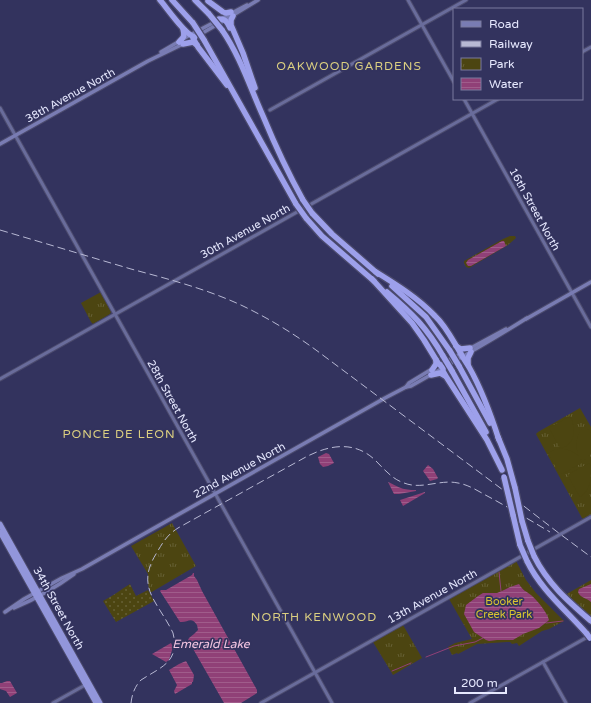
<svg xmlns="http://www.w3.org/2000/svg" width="591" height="703" font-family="'Varela Round',sans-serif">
  <defs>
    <pattern id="grass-dots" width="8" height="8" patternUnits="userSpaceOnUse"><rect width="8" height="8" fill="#4c4511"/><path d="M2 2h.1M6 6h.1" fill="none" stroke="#666035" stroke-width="1.8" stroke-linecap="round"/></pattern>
    <pattern id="park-tufts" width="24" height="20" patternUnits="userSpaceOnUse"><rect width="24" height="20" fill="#4c4511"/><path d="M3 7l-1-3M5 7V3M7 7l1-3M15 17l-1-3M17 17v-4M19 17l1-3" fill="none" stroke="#666035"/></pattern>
    <pattern id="water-rules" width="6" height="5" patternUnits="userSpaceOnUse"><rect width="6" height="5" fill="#904077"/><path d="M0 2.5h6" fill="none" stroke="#a05c8b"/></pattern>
  </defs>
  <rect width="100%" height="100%" fill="#33335e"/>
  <!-- grass -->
  <path fill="url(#grass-dots)" d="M 130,584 L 136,596 L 148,590 L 154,601 L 116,622 L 103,601 C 113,596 120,590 130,584 Z"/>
  <!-- park -->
  <g fill="url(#park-tufts)">
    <polygon points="510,236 515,236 516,238 508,245 469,268 466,267 464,263 464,261 503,239"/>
    <polygon points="101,292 111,312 110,314 93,324 91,322 81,303"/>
    <polygon points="580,408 591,427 591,515 584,519 582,518 536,434 538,432"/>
    <polygon points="172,523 196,566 150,593 148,584 148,574 131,546"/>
    <polygon points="516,561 526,580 536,593 564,621 549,629 542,631 519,646 517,643 512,644 510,642 507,642 477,644 458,654 457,653 452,655 448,647 455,643 472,639 449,599"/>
    <polygon points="591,580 591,618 565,595"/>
    <polygon points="402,625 403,625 422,658 393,675 373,642"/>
  </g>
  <!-- garden -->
  <g fill="#4c4511">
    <path d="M 570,416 C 576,427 576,446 560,448 L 549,428 Z"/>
    <path d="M 585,426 L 591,433 L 591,454 L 583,461 L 580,459 L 582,463 L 560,475 L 548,453 C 559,446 569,448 579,456 C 574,445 576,434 585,426 Z"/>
    <path d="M 589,463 L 591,466 C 591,480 591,489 580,497 L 568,476 L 569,474 Z"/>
  </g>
  <!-- water -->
  <g fill="url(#water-rules)">
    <polygon points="502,241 504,241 506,246 471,266 468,266 466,263 468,260"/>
    <polygon points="326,453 329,454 334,463 328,466 323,467 320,464 318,457"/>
    <polygon points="428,465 433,469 438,478 437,479 430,481 423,471"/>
    <path d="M 388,482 C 401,488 402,490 416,490 L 416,491 L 399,494 L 394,494 Z"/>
    <polygon points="425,492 425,493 403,506 400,500"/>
    <path d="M 193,573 L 194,573 L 194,576 L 197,580 L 202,591 L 257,690 L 257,693 L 241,703 L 224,703 L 188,640 L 189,638 L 194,634 L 198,630 L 197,625 C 191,616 188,623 180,622 L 160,591 L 161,590 L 166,590 L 192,575 Z"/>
    <path d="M 519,584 C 523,591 526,591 531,595 C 537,600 547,612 549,620 L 548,621 L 539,628 L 523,634 L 513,640 L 497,640 L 489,641 L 486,640 L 474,632 L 464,614 L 466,605 L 478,596 L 483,593 L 497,593 L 504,590 L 510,587 Z"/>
    <path d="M 591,584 L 591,602 C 587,598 580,598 578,592 L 579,589 Z"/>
    <polygon points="171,643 173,647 169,660 166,662 152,654"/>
    <polygon points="186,661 194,675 193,682 192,682 192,684 175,694 174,691 177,685 169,670 179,664"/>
    <polygon points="7,681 10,681 17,693 10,697 6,691 0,689 0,683 2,683"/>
  </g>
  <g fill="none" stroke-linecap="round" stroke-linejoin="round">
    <!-- stream -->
    <g stroke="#904077" stroke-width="1">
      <polyline points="499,572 501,591"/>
      <polyline points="546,623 563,621"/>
      <polyline points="426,657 454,646 475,642 483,638"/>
      <polyline points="392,671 397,669 411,663"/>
    </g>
    <defs>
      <g id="tertiary">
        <polyline points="408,0 454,82"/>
        <polyline points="582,52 591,47"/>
        <polyline points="464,99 591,327"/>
        <polyline points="0,108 332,703"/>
        <polyline points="270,110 466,0"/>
        <polyline points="0,379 498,99"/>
        <polyline points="543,662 566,703"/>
        <polyline points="53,703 87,684"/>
        <polyline points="261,703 591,517"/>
        <polyline points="470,703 591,635"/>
      </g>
      <g id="secondary">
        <polyline points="199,35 225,20 258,0"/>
        <polyline points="161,52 190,35 247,5"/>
        <polyline points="0,144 148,61 183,44"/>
        <polyline points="526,319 591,282"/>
        <polyline points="469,349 506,329"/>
        <polyline points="439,365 462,353"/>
        <polyline points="406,387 409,383 432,369"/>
        <path d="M 14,608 C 35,599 55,588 74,574"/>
        <path d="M 5,612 L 24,599 L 62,578 L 82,569 L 126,544 L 385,398 L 406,387 L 411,386 C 450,364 489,342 527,318"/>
      </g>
      <g id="trunk">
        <polyline points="0,524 100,703"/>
        <polyline points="0,532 96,703"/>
      </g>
      <g id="motorway">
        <path d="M 160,0 C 167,8 186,36 195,37"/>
        <polyline points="172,0 193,23"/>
        <polyline points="195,0 209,14"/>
        <polyline points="208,1 223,12 226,13 231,12"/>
        <polyline points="233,16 231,20 231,25 243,53 255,88"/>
        <path d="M 219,19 C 226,19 227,22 230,28"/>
        <path d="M 222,30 C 240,56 250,87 263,116 C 275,145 288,173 303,200"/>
        <polyline points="193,38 198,47 227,85"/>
        <polyline points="204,40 296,204"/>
        <path d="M 179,42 C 184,37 185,36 183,29"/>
        <polyline points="183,44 193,42 197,45"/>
        <polyline points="312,213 332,234 378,274"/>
        <polyline points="306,218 322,236 374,281"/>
        <path d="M 376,272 C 397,285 418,298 435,316 C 446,326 453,341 461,354 C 463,358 466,362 469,367 C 482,390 491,415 499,440"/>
        <polyline points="372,279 412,323 424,340 438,363 443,368 443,371 447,378 487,440 502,470"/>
        <polyline points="392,286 426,317 450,351"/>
        <path d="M 387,292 C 412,313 427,328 443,356"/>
        <polyline points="456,346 461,349 470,348"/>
        <polyline points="468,364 468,358 471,352"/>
        <polyline points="459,366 490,423"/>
        <polyline points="432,370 436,364 436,360"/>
        <polyline points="452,371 486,432"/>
        <polyline points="431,375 440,373 445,376"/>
        <polyline points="498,437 507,459 515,488"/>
        <polyline points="513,515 520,545"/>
        <polyline points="522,521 528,541"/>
        <path d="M 534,556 C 548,584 568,601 591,621"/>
        <path d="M 527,561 C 541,590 566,610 587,634"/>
      </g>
    </defs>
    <!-- tertiary casing -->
    <use href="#tertiary" stroke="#4c4b6e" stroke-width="5"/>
    <!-- secondary casing -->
    <use href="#secondary" stroke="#4c4b6e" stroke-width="5.5"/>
    <!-- trunk casing -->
    <use href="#trunk" stroke="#4c4b6e" stroke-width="7"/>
    <!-- motorway casing -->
    <use href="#motorway" stroke="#4c4b6e" stroke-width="8"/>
    <!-- tertiary -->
    <use href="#tertiary" stroke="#696c9b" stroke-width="3"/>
    <!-- secondary -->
    <use href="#secondary" stroke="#797cb3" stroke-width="3.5"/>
    <!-- trunk -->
    <use href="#trunk" stroke="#9296db" stroke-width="5"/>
    <!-- motorway -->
    <use href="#motorway" stroke="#9da0eb" stroke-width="5.5"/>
    <!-- rail -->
    <g stroke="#b8b9d4" stroke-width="1" stroke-dasharray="8 4" stroke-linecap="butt">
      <path d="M 0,230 C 44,243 87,256 131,269 C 168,279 207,289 243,306 C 270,319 296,335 320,353 L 503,490 L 560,534 L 591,557"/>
      <path d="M 131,703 C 132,694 135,686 141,680 C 161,667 180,662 173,633 C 159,603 135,588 156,554 C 163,542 167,535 178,528 L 304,458 C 328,445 354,440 375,460 C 384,469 392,479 404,483 C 422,490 440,479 458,483 C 470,485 481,493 491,498 C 511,509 530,520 550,532"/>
    </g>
    <defs>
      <g id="motorway-bridge">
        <polyline points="209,14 222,30"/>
        <polyline points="193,23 204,40"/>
        <polyline points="303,200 312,213"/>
        <polyline points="296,204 306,218"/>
        <polyline points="450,351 459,366"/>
        <polyline points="443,356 452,371"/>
        <polyline points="504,477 513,515"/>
        <polyline points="515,488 522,521"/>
        <polyline points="528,541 534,556"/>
        <polyline points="520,545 527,561"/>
        <polyline points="587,634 590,638"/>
      </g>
    </defs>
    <!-- motorway-bridge casing -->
    <use href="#motorway-bridge" stroke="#4c4b6e" stroke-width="8" stroke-linecap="butt"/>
    <!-- motorway-bridge -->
    <use href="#motorway-bridge" stroke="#9da0eb" stroke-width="5.5"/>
  </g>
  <g text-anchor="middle" stroke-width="3.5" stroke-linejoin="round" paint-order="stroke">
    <!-- street labels -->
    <g font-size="11" fill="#e6e8fe" stroke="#33335e">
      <text transform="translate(70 95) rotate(-29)" y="4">38th Avenue North</text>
      <text transform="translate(535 209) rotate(61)" y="4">16th Street North</text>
      <text transform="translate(245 231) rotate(-29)" y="4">30th Avenue North</text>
      <text transform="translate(173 401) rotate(61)" y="4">28th Street North</text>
      <text transform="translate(239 470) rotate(-29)" y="4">22nd Avenue North</text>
      <text transform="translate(432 596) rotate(-29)" y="4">13th Avenue North</text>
      <text transform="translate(59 608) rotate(61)" y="4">34th Street North</text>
    </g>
    <!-- park labels -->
    <g font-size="11" fill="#dac530" stroke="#33335e">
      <text x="504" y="605">Booker<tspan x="504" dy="13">Creek Park</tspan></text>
    </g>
    <!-- neighbourhood labels -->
    <g font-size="12" letter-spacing="1" fill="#dbcf81" stroke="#33335e">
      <text x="349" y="70">OAKWOOD GARDENS</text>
      <text x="119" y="438">PONCE DE LEON</text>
      <text x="314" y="621">NORTH KENWOOD</text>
    </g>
    <!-- water labels -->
    <g font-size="12" font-style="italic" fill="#f3c5e1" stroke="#33335e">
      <text x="211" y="648">Emerald Lake</text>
    </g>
  </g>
  <!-- legend -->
  <rect x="453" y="8" width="130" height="92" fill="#33335e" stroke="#7b7b9e"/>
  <rect x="461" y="21" width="20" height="6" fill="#797cb3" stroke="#7b7b9e"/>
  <text x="489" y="28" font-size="12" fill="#e6e8fe">Road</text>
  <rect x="461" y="41" width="20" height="6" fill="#b8b9d4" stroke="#7b7b9e"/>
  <text x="489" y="48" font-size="12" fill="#e6e8fe">Railway</text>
  <rect x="461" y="58" width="20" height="12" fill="url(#park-tufts)" stroke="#7b7b9e"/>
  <text x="489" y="68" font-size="12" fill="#e6e8fe">Park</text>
  <rect x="461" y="78" width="20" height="12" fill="url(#water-rules)" stroke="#7b7b9e"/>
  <text x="489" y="88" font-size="12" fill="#e6e8fe">Water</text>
  <!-- scale -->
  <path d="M455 687v6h51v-6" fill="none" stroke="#e6e8fe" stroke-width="2"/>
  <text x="461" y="687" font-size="12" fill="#e6e8fe" stroke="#33335e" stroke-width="3" paint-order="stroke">200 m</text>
</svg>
